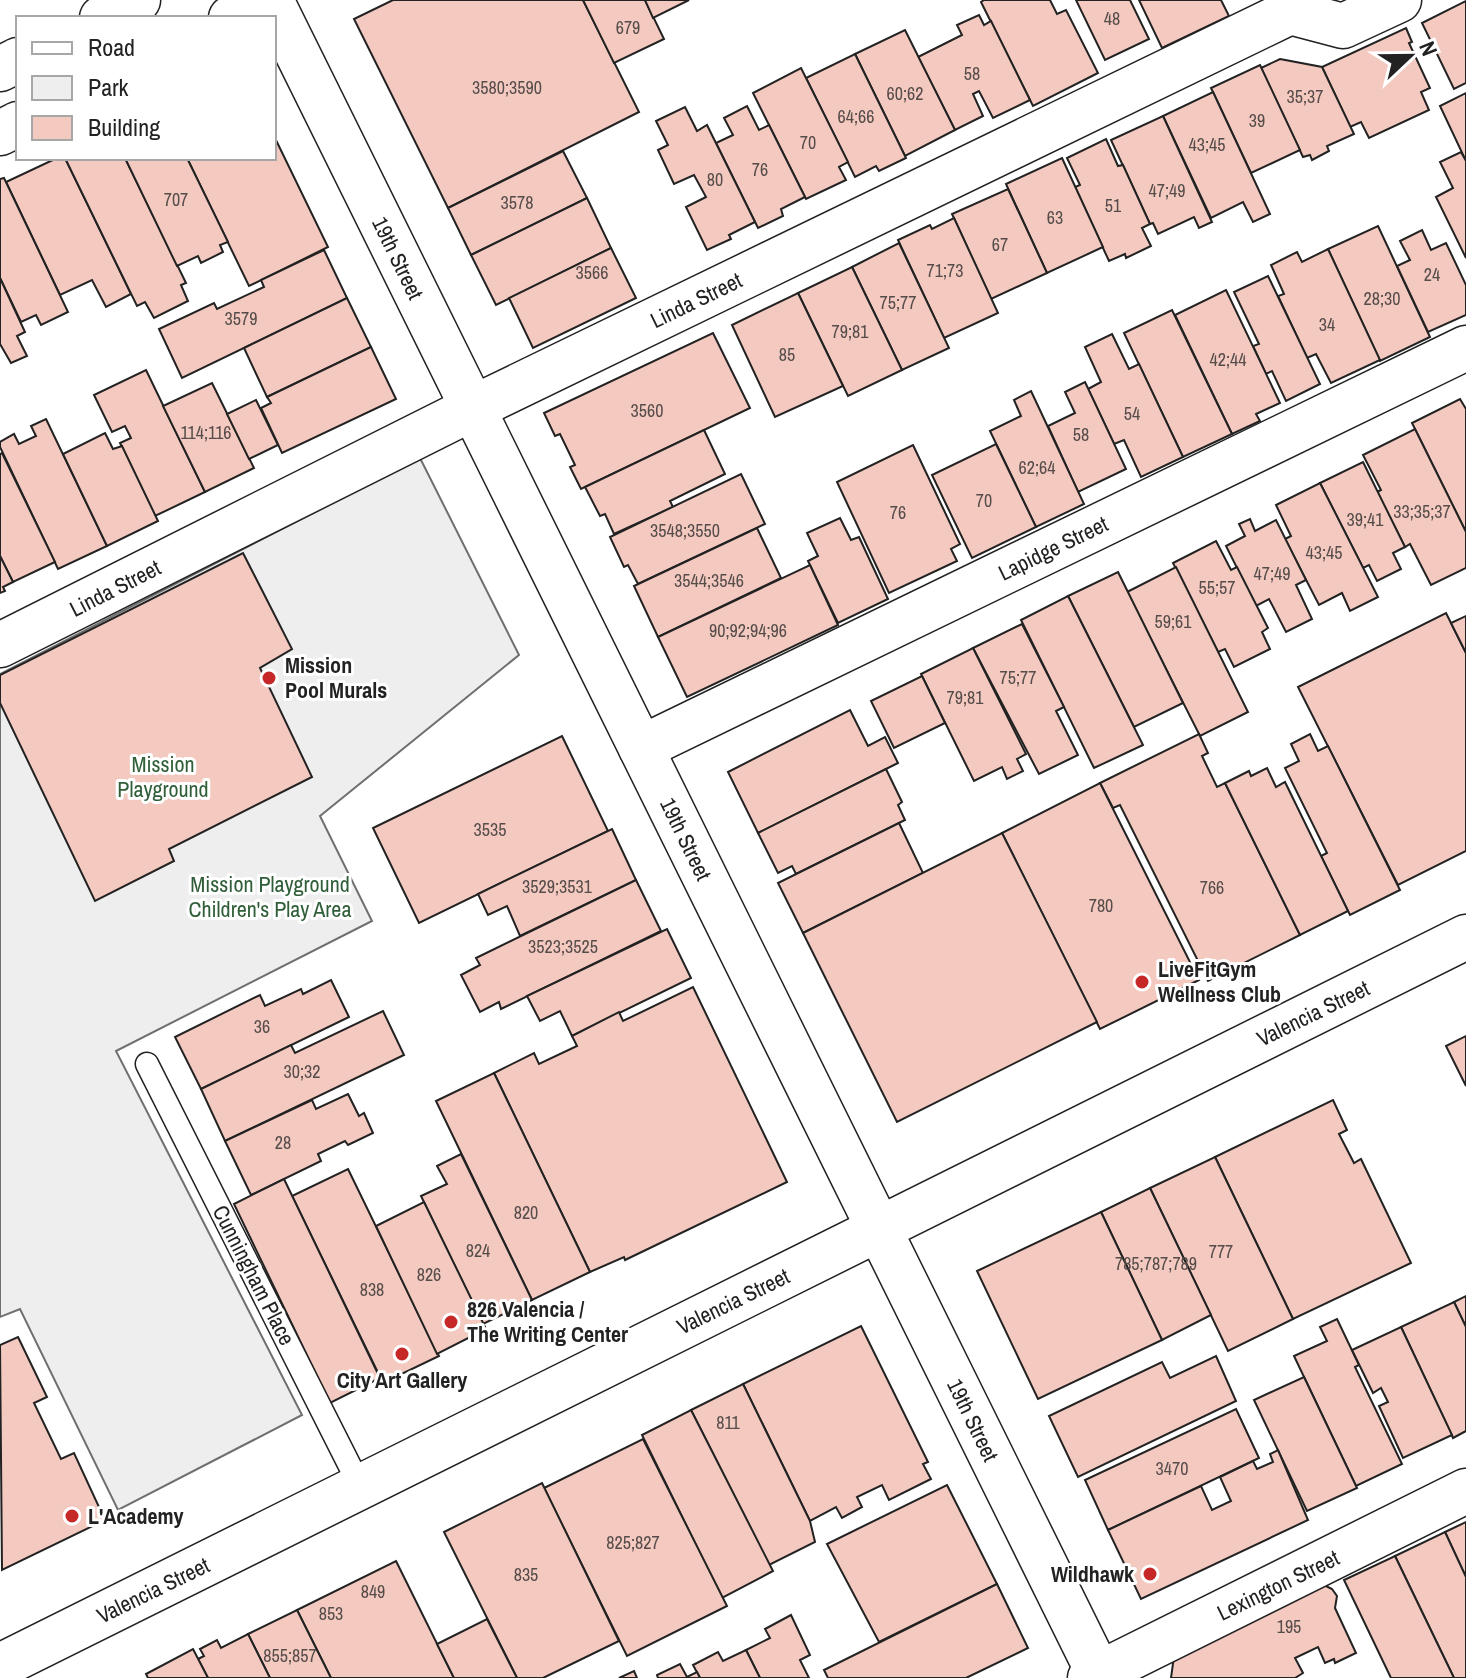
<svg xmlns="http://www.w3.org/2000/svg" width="1466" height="1678" font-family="'Archivo Narrow',sans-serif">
  <rect width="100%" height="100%" fill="#fff"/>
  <!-- green -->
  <polygon fill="#eee" stroke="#6f6f6f" stroke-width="2" points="420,458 519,655 320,816 372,921 116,1051 302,1415 118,1510 20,1309 0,1317 0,674"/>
  <!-- building -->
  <g fill="#f3c9c0" stroke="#222" stroke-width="2">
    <polygon points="393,0 583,0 639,112 448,208 354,19"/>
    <polygon points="583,0 645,0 664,39 614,63"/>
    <polygon points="645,0 689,0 653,18"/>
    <polygon points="984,0 1050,0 1057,14 1066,10 1098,73 1033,106 981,2"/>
    <polygon points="1076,0 1130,0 1149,39 1105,60"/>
    <polygon points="1139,0 1221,0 1229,16 1162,48"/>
    <polygon points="1466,1 1466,83 1454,89 1422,23"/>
    <polygon points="979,15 984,25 991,21 1030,100 993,118 979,91 973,94 983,116 955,130 918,57 962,35 957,25"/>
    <polygon points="1406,28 1412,42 1409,43 1430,88 1421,92 1429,110 1369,138 1361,122 1350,127 1322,67"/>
    <polygon points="905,30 955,130 905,156 855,54"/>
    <polygon points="855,54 906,158 879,171 876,166 855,177 806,78"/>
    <polygon points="1280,59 1322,67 1354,134 1327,146 1329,151 1312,160 1310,155 1303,157 1261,68"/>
    <polygon points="1260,65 1300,150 1251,173 1211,88"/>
    <polygon points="801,68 848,162 839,167 846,180 806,199 753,93"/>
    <polygon points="1213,92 1270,214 1253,222 1243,202 1211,218 1163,116"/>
    <polygon points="1466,93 1466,161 1440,106"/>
    <polygon points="747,106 759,130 769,125 805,197 781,209 783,216 758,228 716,143 733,135 724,118"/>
    <polygon points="685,107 697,131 707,125 755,222 729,235 731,239 707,250 686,207 706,197 694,175 674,184 658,150 668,145 656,121"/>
    <polygon points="1163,116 1212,222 1199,228 1194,217 1158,234 1153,223 1150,224 1111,140"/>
    <polygon points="274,136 328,247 249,286 187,158 274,158"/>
    <polygon points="1106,139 1118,166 1123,165 1150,224 1142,228 1151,246 1126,258 1125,254 1109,261 1075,187 1080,185 1067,158"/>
    <polygon points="563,151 587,198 471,255 448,208"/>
    <polygon points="1461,152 1466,161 1466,258 1436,197 1453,188 1440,162"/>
    <polygon points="57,158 65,158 131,294 106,307 92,280 60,295 6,182"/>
    <polygon points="65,158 125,158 186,283 181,285 188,301 154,318 145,302 137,306"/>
    <polygon points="125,158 187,158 228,242 220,245 223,252 201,263 198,256 177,266"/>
    <polygon points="1062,158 1103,247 1047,273 1006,184"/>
    <polygon points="4,178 68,312 41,325 36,315 21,322 0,278 0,179"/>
    <polygon points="1008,189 1047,273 991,299 952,214"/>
    <polygon points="587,198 611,248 496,305 471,255"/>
    <polygon points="954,218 998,313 944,338 898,240 930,225 932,229"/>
    <polygon points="1378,226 1430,337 1380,361 1328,249"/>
    <polygon points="1422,230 1431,250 1446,243 1466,285 1466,315 1428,332 1397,266 1410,260 1400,241"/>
    <polygon points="899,243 949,348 902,370 852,267"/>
    <polygon points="611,248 636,298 533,348 509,298"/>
    <polygon points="1328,249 1380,360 1331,383 1316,354 1307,358 1278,296 1284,294 1271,265 1297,252 1302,262"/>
    <polygon points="324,250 347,298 182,378 159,329 214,303 217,309 264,287 261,280"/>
    <polygon points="852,267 902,370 848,396 798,293"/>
    <polygon points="1268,276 1320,384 1286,401 1272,371 1266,374 1253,346 1259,344 1234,292"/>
    <polygon points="0,278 25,332 17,336 27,356 11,363 0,344"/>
    <polygon points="1226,290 1280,403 1256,414 1260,421 1232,434 1175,315"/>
    <polygon points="798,293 843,386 775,417 732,325"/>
    <polygon points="347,298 371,347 267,397 244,348"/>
    <polygon points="1172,310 1232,434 1183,457 1124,333"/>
    <polygon points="713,333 750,408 581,489 570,467 575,465 560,434 555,436 544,413"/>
    <polygon points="1112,334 1129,369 1139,364 1183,457 1141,477 1124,440 1114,444 1088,389 1101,382 1085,347"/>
    <polygon points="371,347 396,399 282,453 261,408 271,403 267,397"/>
    <polygon points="146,370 205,492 155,516 120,443 131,438 125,426 112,432 94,395"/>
    <polygon points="1085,382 1126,469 1078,492 1048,426 1075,413 1065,392"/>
    <polygon points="212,383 254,468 205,492 163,406"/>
    <polygon points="1031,391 1084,504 1036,527 990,431 1021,416 1014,400"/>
    <polygon points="1460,399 1466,409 1466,532 1412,423"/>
    <polygon points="256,400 278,445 249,459 227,414"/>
    <polygon points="46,419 107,546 58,569 0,447 0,442 14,434 19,444 36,436 31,426"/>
    <polygon points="1415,429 1466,532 1466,568 1431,585 1410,544 1405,547 1377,492 1381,490 1363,455"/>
    <polygon points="704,430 725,474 670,501 673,507 614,534 605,514 600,516 585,487"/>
    <polygon points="105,433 113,449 122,446 158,521 107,546 63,454"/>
    <polygon points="996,444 1036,527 972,558 932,475"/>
    <polygon points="913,445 960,544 951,549 957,561 889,593 837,482"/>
    <polygon points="2,453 55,562 13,582 0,556 0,454"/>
    <polygon points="1363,462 1405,547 1393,553 1401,569 1377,581 1369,565 1363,568 1320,483"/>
    <polygon points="741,474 765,524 638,584 628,565 624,567 610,537"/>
    <polygon points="1320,483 1378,597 1350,611 1342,593 1319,605 1285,539 1291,536 1276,505"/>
    <polygon points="840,518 851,540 859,537 888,599 838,623 808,561 818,556 807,533"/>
    <polygon points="1250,519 1255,531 1276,520 1306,580 1296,585 1312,619 1286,632 1269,599 1256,606 1226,546 1245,536 1239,524"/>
    <polygon points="757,528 781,578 658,637 634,586"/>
    <polygon points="1216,541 1231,570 1237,567 1268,628 1262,632 1270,649 1234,667 1225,649 1218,652 1173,563"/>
    <polygon points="243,553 292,649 260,668 312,777 169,849 174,861 95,901 0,703 0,675"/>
    <polygon points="0,556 13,582 3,587 5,591 0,593"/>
    <polygon points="810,565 838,625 687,697 658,637"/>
    <polygon points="1176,567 1248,712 1200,736 1127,592"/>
    <polygon points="1118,572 1183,703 1134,727 1068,596"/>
    <polygon points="1068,596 1143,745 1094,768 1021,620"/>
    <polygon points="1446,613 1466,653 1466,851 1398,885 1298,687"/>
    <polygon points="1466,616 1466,653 1451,623"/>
    <polygon points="1022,624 1064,707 1056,711 1078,755 1039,774 973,648"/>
    <polygon points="973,648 1026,754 1017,759 1023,771 1007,779 1002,767 974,781 921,674"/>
    <polygon points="922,676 945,723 894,748 871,701"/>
    <polygon points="850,710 868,746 885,737 898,763 758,833 728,772"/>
    <polygon points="1199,734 1208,753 1202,756 1217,787 1225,783 1300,935 1208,981 1120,805 1113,808 1100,783"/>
    <polygon points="1310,734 1318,751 1328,746 1400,890 1350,915 1321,856 1327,853 1285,768 1299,761 1291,744"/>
    <polygon points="562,736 608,831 419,923 373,828"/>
    <polygon points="1267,768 1276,787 1285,782 1348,911 1300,935 1225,783 1249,771 1251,776"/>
    <polygon points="886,769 902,802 898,805 905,820 796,874 792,866 778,873 758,833"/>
    <polygon points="1100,783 1199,980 1100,1029 1002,833"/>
    <polygon points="899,823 923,873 803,933 778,883"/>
    <polygon points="612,829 636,880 520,936 507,906 488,915 478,894"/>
    <polygon points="1002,833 1097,1022 897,1122 803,933"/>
    <polygon points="636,880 661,931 501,1009 499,1002 480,1012 461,975 480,965 476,958"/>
    <polygon points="667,929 691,978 572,1036 560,1011 540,1021 527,996"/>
    <polygon points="331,980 349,1017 201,1089 175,1037 260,995 265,1006 301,989 303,994"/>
    <polygon points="693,987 787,1182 625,1260 624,1257 590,1272 494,1073 534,1053 539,1064 577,1046 572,1036 619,1012 623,1021"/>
    <polygon points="383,1011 404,1055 225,1141 201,1089 291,1045 295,1053"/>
    <polygon points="1466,1036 1466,1086 1446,1046"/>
    <polygon points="494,1073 590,1272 532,1300 436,1101"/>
    <polygon points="348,1094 359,1116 364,1113 373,1133 348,1145 345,1141 318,1154 321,1161 251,1195 225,1141 312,1100 316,1109"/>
    <polygon points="1333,1100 1347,1130 1339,1134 1354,1163 1361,1159 1411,1263 1293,1319 1215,1157"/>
    <polygon points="461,1154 532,1300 483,1324 421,1196 447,1184 437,1166"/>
    <polygon points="1215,1157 1293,1319 1228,1351 1150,1188"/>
    <polygon points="348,1169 439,1356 383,1383 292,1196"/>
    <polygon points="284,1179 380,1378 330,1403 234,1204"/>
    <polygon points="1150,1188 1211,1315 1162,1340 1101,1212"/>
    <polygon points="424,1202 486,1329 437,1354 376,1226"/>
    <polygon points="1101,1212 1162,1340 1038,1399 977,1271"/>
    <polygon points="1466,1296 1466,1327 1454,1302"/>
    <polygon points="1454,1302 1466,1327 1466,1431 1453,1438 1401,1327"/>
    <polygon points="1337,1319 1359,1365 1355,1367 1402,1464 1356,1486 1294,1356 1327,1341 1320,1327"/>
    <polygon points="861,1326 928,1462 923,1464 931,1479 889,1500 882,1485 857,1497 862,1507 842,1518 836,1507 810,1521 743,1384"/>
    <polygon points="1401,1327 1452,1435 1403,1458 1379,1406 1388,1402 1381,1388 1373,1393 1352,1350"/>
    <polygon points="18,1337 47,1397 34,1403 61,1459 74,1453 105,1520 2,1570 0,1345"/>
    <polygon points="1216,1356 1236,1401 1078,1477 1049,1416 1162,1362 1170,1378"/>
    <polygon points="1304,1377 1357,1488 1307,1511 1254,1400"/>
    <polygon points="743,1384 810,1521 815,1542 769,1565 691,1410"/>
    <polygon points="1236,1409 1259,1458 1108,1530 1085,1480"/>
    <polygon points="691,1410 773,1571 722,1598 642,1435"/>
    <polygon points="643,1439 727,1606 627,1656 544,1488"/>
    <polygon points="1278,1450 1308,1520 1141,1599 1108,1530 1201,1486 1212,1510 1231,1501 1220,1477 1253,1461 1257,1469 1273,1462 1270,1454"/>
    <polygon points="542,1483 619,1641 543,1678 517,1678 444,1532"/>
    <polygon points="947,1485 997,1584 879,1642 827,1544"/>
    <polygon points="1466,1522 1466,1577 1445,1532"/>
    <polygon points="1445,1532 1466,1577 1466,1678 1454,1678 1395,1556"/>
    <polygon points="1395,1556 1454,1678 1391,1678 1344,1580"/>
    <polygon points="396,1561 454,1678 331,1678 297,1610"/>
    <polygon points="997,1584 1028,1648 966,1678 828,1678 824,1670"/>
    <polygon points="1324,1585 1332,1589 1337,1596 1335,1608 1356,1653 1335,1663 1334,1659 1325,1663 1318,1647 1295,1658 1303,1673 1295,1678 1171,1678 1174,1656"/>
    <polygon points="297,1610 331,1678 270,1678 248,1634"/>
    <polygon points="791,1615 810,1655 800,1660 809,1678 760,1678 746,1650 770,1638 765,1629"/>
    <polygon points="487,1619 517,1678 454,1678 437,1644"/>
    <polygon points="248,1634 270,1678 208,1678 198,1659 204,1656 200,1649 217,1640 221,1648"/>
    <polygon points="193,1649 208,1678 148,1678 146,1674"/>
    <polygon points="746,1650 760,1678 700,1678 693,1665 718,1652 723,1661"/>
    <polygon points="680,1664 687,1677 697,1672 700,1678 658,1678 657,1675"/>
    <polygon points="634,1671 637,1678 619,1678"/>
  </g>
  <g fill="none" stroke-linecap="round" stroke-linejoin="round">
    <defs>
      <polyline id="service" points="147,1064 360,1486"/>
      <g id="minor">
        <polyline points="271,0 1101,1678"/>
        <polyline points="0,645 471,409 1290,12 1343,26 1399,0"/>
        <polyline points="641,748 1466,348"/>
        <polyline points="1090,1678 1466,1491"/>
      </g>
      <polyline id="tertiary" points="0,1666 1466,937"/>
      <g id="secondary">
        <polyline points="102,18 138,0"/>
        <polyline points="231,18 266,0"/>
        <polyline points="0,69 18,60"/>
        <polyline points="0,133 18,124"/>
      </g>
    </defs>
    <!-- service casing -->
    <use href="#service" stroke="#222" stroke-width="25"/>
    <!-- minor casing -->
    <use href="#minor" stroke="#222" stroke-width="47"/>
    <!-- tertiary casing -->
    <use href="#tertiary" stroke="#222" stroke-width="47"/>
    <!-- secondary casing -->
    <use href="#secondary" stroke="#222" stroke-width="47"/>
    <!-- service -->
    <use href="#service" stroke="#fff" stroke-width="22"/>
    <!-- minor -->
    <use href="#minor" stroke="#fff" stroke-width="44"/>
    <!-- tertiary -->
    <use href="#tertiary" stroke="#fff" stroke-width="44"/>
    <!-- secondary -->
    <use href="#secondary" stroke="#fff" stroke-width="44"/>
  </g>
  <!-- markers -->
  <g fill="#c62828" stroke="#fff" stroke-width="3">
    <circle cx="269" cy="678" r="8"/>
    <circle cx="1142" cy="982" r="8"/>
    <circle cx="451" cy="1322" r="8"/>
    <circle cx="402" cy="1354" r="8"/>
    <circle cx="72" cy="1516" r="8"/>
    <circle cx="1150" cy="1574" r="8"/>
  </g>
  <g text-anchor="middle" stroke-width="6" stroke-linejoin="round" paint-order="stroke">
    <!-- number labels -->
    <g font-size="18" fill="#564c4a">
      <text x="1112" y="25">48</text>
      <text x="628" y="34">679</text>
      <text x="972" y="80">58</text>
      <text x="507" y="94">3580;3590</text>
      <text x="905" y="100">60;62</text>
      <text x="1305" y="103">35;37</text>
      <text x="856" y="123">64;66</text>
      <text x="1257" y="127">39</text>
      <text x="808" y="149">70</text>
      <text x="1207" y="151">43;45</text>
      <text x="760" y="176">76</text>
      <text x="715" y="186">80</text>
      <text x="1167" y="197">47;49</text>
      <text x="176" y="206">707</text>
      <text x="517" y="209">3578</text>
      <text x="1113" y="212">51</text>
      <text x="1055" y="224">63</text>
      <text x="1000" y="251">67</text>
      <text x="945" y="277">71;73</text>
      <text x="592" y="279">3566</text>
      <text x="1432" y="281">24</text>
      <text x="1382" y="305">28;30</text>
      <text x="898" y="309">75;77</text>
      <text x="241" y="325">3579</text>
      <text x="1327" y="331">34</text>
      <text x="850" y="338">79;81</text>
      <text x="787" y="361">85</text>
      <text x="1228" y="366">42;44</text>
      <text x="647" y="417">3560</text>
      <text x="1132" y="420">54</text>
      <text x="206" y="439">114;116</text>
      <text x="1081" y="441">58</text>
      <text x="1037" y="474">62;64</text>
      <text x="984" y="507">70</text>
      <text x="1422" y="518">33;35;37</text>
      <text x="898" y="519">76</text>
      <text x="1365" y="526">39;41</text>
      <text x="685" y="537">3548;3550</text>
      <text x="1324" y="559">43;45</text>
      <text x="1272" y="580">47;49</text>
      <text x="709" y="587">3544;3546</text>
      <text x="1217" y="594">55;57</text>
      <text x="1173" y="628">59;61</text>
      <text x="748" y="637">90;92;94;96</text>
      <text x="1018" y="684">75;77</text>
      <text x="965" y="704">79;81</text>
      <text x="490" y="836">3535</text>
      <text x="557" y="893">3529;3531</text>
      <text x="1212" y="894">766</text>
      <text x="1101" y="912">780</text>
      <text x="563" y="953">3523;3525</text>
      <text x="262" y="1033">36</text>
      <text x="302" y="1078">30;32</text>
      <text x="283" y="1149">28</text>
      <text x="526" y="1219">820</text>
      <text x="478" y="1257">824</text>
      <text x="1221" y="1258">777</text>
      <text x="1156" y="1270">785;787;789</text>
      <text x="429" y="1281">826</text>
      <text x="372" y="1296">838</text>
      <text x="728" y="1429">811</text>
      <text x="1172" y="1475">3470</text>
      <text x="633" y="1549">825;827</text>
      <text x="526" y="1581">835</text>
      <text x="373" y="1598">849</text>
      <text x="331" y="1620">853</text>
      <text x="1289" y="1633">195</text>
      <text x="290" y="1662">855;857</text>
    </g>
    <!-- street labels -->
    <g font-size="22" fill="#222" stroke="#fff">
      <text transform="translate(398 258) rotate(64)" y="8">19th Street</text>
      <text transform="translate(696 300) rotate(-26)" y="8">Linda Street</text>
      <text transform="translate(1053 548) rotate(-26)" y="8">Lapidge Street</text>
      <text transform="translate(115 588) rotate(-27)" y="8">Linda Street</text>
      <text transform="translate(686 839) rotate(64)" y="8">19th Street</text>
      <text transform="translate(1313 1013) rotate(-26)" y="8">Valencia Street</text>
      <text transform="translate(254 1275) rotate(63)" y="8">Cunningham Place</text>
      <text transform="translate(733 1301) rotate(-26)" y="8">Valencia Street</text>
      <text transform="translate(973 1420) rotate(64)" y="8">19th Street</text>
      <text transform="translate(1278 1585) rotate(-26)" y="8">Lexington Street</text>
      <text transform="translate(153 1590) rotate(-26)" y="8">Valencia Street</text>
    </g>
    <!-- poi labels -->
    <g font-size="22" font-weight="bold" fill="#222" stroke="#fff" text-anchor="start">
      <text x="285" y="673">Mission<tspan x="285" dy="25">Pool Murals</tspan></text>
      <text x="1158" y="977">LiveFitGym<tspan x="1158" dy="25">Wellness Club</tspan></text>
      <text x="467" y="1317">826 Valencia /<tspan x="467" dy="25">The Writing Center</tspan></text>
      <text x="402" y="1388" text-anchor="middle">City Art Gallery</text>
      <text x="88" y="1524">L'Academy</text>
      <text x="1134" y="1582" text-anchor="end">Wildhawk</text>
    </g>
    <!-- park labels -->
    <g font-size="22" fill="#2f5e38" stroke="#fff">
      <text x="163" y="772">Mission<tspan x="163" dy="25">Playground</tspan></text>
      <text x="270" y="892">Mission Playground<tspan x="270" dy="25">Children's Play Area</tspan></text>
    </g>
  </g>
  <!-- legend -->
  <rect x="16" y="16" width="260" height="144" fill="#ffffff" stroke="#a7a7a7" stroke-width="2"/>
  <rect x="32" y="42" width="40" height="12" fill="#ffffff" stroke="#a7a7a7" stroke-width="2"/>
  <text x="88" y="56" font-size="24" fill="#222222">Road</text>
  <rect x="32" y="76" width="40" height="24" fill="#eeeeee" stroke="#a7a7a7" stroke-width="2"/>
  <text x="88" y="96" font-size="24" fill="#222222">Park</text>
  <rect x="32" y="116" width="40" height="24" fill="#f3c9c0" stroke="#a7a7a7" stroke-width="2"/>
  <text x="88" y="136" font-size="24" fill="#222222">Building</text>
  <!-- north arrow -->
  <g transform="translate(1410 56) rotate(68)" stroke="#ffffff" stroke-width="6" paint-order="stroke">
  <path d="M0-6L14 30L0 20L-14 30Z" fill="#222222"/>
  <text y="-12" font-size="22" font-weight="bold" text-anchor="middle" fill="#222222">N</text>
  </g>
</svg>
